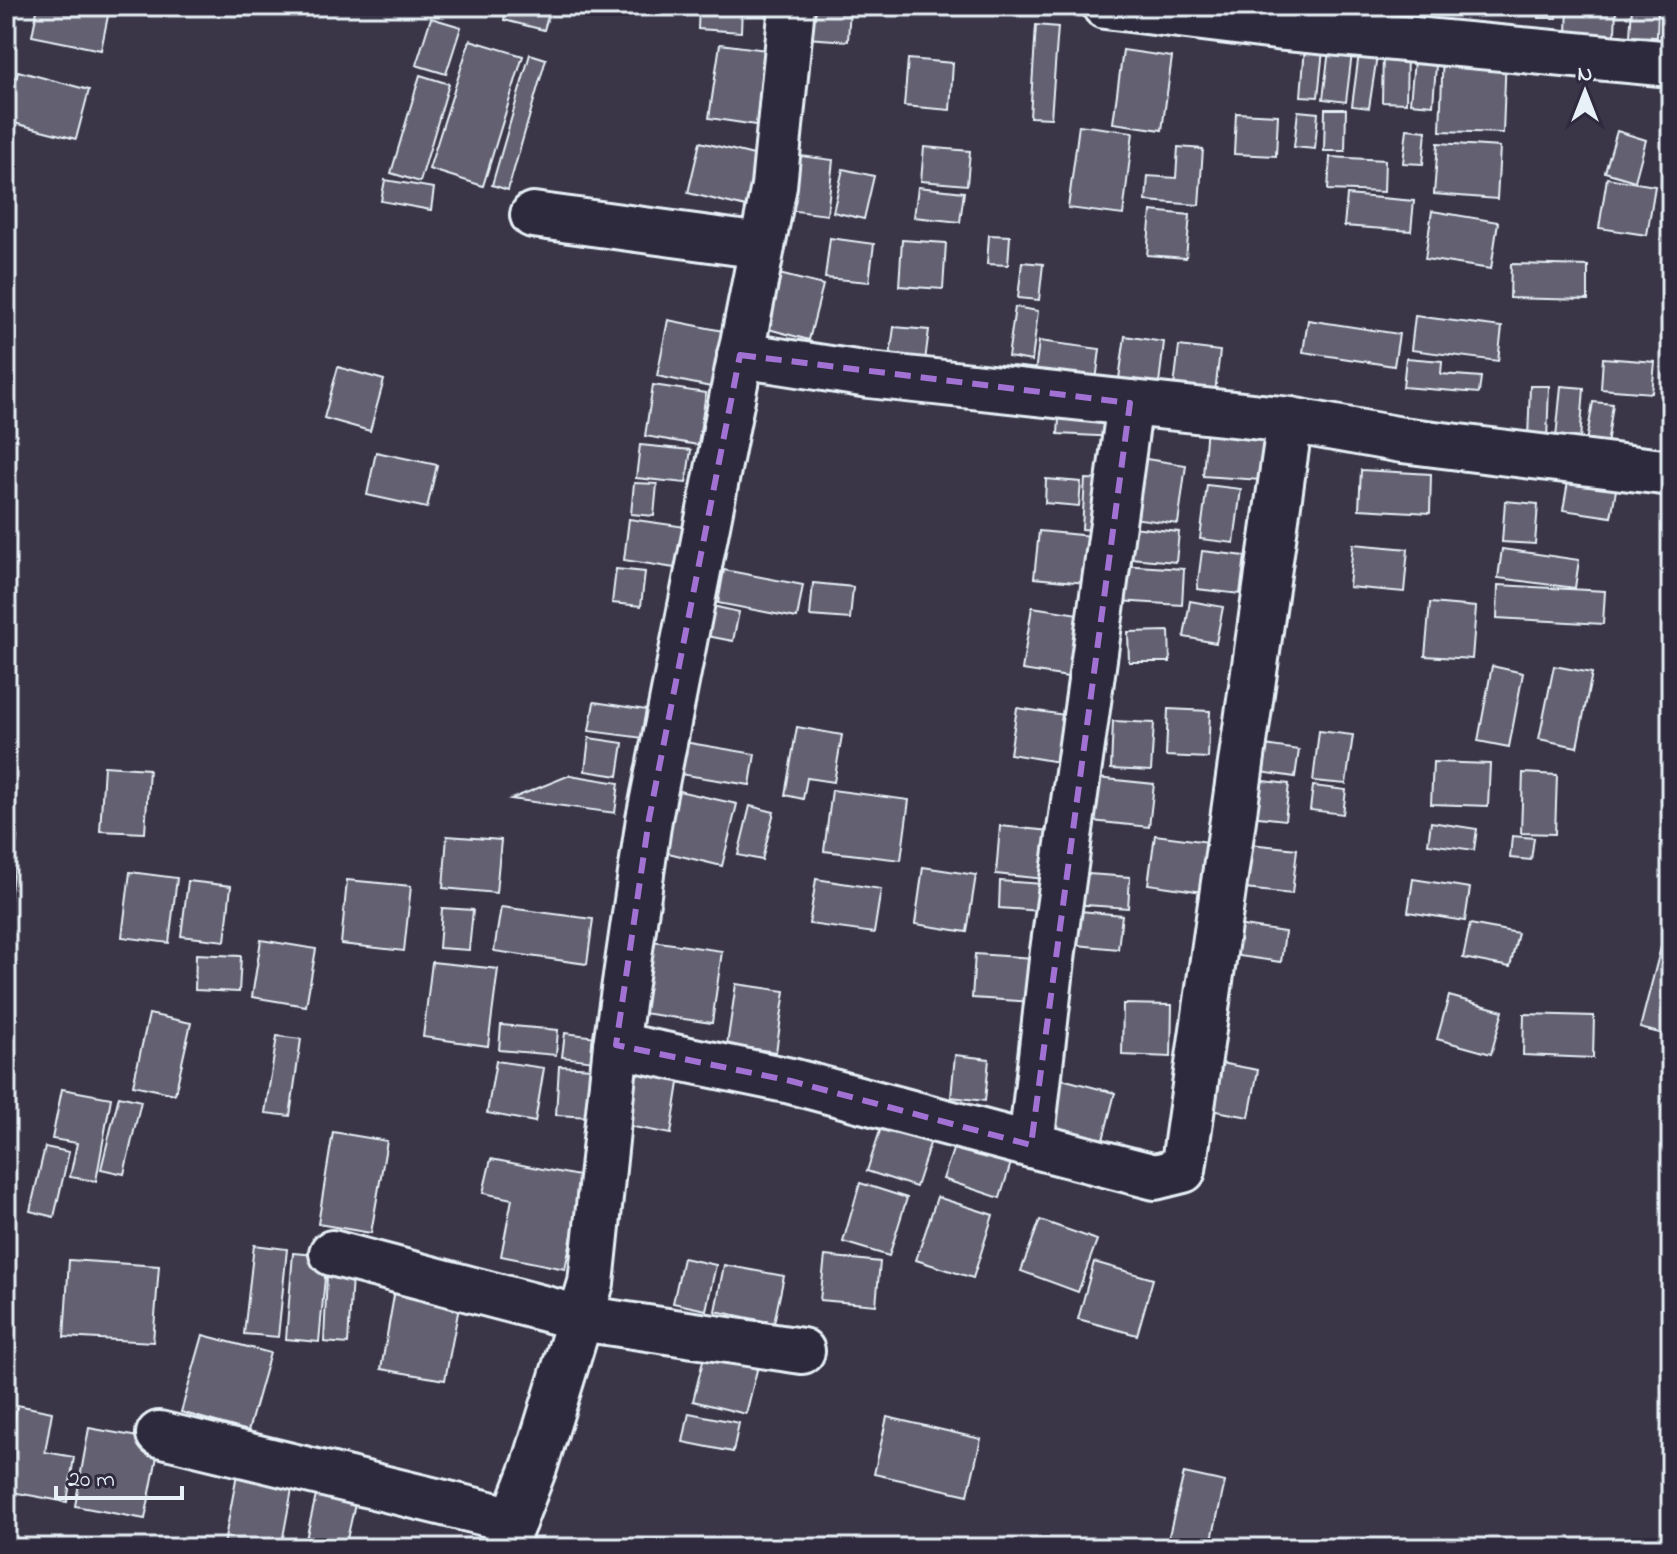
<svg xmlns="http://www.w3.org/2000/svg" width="1677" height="1554" font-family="'Indie Flower',sans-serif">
  <rect width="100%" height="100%" fill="#3a3648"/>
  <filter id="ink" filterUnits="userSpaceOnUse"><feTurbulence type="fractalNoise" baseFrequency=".0125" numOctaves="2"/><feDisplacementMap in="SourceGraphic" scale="16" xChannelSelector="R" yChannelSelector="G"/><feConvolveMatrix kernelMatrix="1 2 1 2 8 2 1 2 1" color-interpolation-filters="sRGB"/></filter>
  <g filter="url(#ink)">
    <!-- building -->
    <g fill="#636171" stroke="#e8f1f8" stroke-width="2">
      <polygon points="38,6 110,6 101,50 32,36"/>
      <polygon points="507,6 551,6 544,30 504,20"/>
      <polygon points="699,6 742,6 741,32 698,29"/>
      <polygon points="808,6 850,6 848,41 806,38"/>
      <polygon points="1307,6 1367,6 1367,18 1307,17"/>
      <polygon points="1474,6 1525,6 1525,12 1474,10"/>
      <rect x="1539" y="6" width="18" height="12"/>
      <polygon points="1568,6 1616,6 1615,36 1567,34"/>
      <polygon points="1632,6 1658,6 1657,37 1630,36"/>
      <polygon points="431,18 461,27 446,74 416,65"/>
      <polygon points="1036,25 1058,27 1051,118 1030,117"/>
      <polygon points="470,40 523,56 483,186 429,169"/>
      <polygon points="720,44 767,50 756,125 709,118"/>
      <polygon points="1305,47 1323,50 1318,97 1301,96"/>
      <polygon points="1123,50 1172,57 1162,130 1113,123"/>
      <polygon points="1329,50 1352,53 1346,102 1323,99"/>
      <polygon points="1415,50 1437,52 1433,105 1410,103"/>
      <polygon points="1443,51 1506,54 1503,133 1440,131"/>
      <polygon points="1383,52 1407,53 1406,103 1382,102"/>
      <polygon points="1359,53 1377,56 1369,108 1352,106"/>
      <polygon points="530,54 546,59 508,190 492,185"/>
      <polygon points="908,59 953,63 950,110 904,106"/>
      <polygon points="18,71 89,90 76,139 6,121"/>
      <polygon points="420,75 449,84 420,182 391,173"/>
      <polygon points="1325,109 1346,109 1345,151 1324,151"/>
      <polygon points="1298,111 1318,113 1315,149 1294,147"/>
      <polygon points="1236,113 1278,115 1276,156 1234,154"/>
      <polygon points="1079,125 1133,132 1123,215 1068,208"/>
      <polygon points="1407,129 1426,131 1423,164 1403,163"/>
      <polygon points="1617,131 1646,140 1635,181 1605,172"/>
      <polygon points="700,142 758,156 746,207 688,193"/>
      <polygon points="1438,143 1500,147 1497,199 1434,194"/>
      <polygon points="924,147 970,151 967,185 921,181"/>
      <polygon points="1178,147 1203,149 1199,205 1146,201 1148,176 1176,178"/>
      <polygon points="793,155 833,160 827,215 787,210"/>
      <polygon points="1330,157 1385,160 1384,192 1328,190"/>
      <polygon points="843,169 874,176 864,219 833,212"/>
      <polygon points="1607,178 1655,186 1647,235 1599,228"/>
      <polygon points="385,180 434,188 431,210 381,201"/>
      <polygon points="918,187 964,192 960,222 914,217"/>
      <polygon points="1347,195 1414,201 1411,231 1344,226"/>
      <polygon points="1151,211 1190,215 1186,258 1147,255"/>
      <polygon points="1432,211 1498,222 1491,269 1425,259"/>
      <polygon points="989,235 1010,236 1008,265 987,264"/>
      <polygon points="830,238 874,244 869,282 825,278"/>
      <polygon points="902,240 946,243 943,289 899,286"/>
      <polygon points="1022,262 1043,264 1039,300 1018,298"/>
      <polygon points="1511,264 1588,266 1588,300 1510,298"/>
      <polygon points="775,273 823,285 809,340 761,327"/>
      <polygon points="1015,307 1038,311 1032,361 1008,357"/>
      <polygon points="1415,316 1502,327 1498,361 1411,350"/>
      <polygon points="668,320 723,331 711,387 657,376"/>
      <polygon points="1308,320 1399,334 1394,366 1303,352"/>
      <polygon points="894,327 929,330 925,361 890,357"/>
      <polygon points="1125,336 1164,342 1158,391 1118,386"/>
      <polygon points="1039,341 1100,349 1096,381 1035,373"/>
      <polygon points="1179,346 1220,351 1215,392 1174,387"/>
      <polygon points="1406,358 1442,361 1441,374 1481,377 1479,393 1403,387"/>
      <polygon points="1603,358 1655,362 1652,393 1601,389"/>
      <polygon points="338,367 384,380 370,431 324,418"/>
      <polygon points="653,385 706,393 698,445 645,436"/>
      <polygon points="1530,386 1549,386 1547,440 1528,439"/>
      <polygon points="1561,386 1584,388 1580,440 1556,438"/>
      <polygon points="1593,402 1613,404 1606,452 1585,448"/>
      <polygon points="1060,404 1118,406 1117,437 1058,434"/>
      <polygon points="1207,425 1264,429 1261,480 1203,476"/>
      <polygon points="640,445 691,450 686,483 636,478"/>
      <polygon points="376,452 437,465 427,508 367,495"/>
      <polygon points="1133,457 1186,465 1178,524 1124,517"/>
      <polygon points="1361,470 1431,474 1430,513 1359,509"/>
      <polygon points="1046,479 1081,482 1079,506 1045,503"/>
      <polygon points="1085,479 1108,480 1105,531 1082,529"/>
      <polygon points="1568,482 1616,490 1611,517 1563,510"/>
      <polygon points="634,483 657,484 654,516 631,514"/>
      <polygon points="1207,485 1241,489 1234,543 1200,539"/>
      <polygon points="1505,501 1538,504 1535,544 1502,542"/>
      <polygon points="629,519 686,527 681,569 624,560"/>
      <polygon points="1122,526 1179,532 1176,562 1118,557"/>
      <polygon points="1039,531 1101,537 1096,584 1034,578"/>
      <polygon points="1353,544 1408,549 1404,592 1349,587"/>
      <polygon points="1502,549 1579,560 1575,588 1498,578"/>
      <polygon points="1202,551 1245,556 1240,594 1197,589"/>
      <polygon points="1120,565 1184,569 1182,605 1118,601"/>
      <polygon points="616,569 645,572 641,606 612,603"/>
      <polygon points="724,570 803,585 797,618 718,603"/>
      <polygon points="813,583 853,587 850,619 810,616"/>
      <polygon points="1498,585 1605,591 1603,624 1497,618"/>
      <polygon points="1190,601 1223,607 1216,643 1184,637"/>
      <polygon points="1430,603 1476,607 1472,659 1425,656"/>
      <polygon points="708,605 739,612 733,641 702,635"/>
      <polygon points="1032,607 1085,615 1075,678 1022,670"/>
      <polygon points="1169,631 1170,662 1129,662 1128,632"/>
      <polygon points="1492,666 1523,673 1509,747 1478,741"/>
      <polygon points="1554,666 1592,673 1577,747 1539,739"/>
      <polygon points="594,702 647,710 643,738 589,731"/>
      <polygon points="1017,708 1072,716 1065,763 1010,754"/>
      <polygon points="1168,709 1210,711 1208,758 1166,756"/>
      <polygon points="1113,721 1154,723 1151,771 1111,769"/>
      <polygon points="797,727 842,735 834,782 807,778 803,799 785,795"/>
      <polygon points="1319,731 1353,735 1346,784 1313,781"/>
      <polygon points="589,738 623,743 618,776 585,771"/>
      <polygon points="678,741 755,754 750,785 673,773"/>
      <polygon points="1258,744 1299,750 1295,777 1254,771"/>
      <polygon points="1433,762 1490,764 1488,806 1431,804"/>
      <polygon points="104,766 149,769 145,833 100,831"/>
      <polygon points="1523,773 1557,775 1555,834 1521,833"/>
      <polygon points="570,775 619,783 615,813 511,799"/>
      <polygon points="1087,777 1154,784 1149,827 1082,820"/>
      <polygon points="1245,779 1289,784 1285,820 1241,815"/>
      <polygon points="1313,786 1346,790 1343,814 1310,810"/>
      <polygon points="674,790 737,804 722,866 660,851"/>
      <polygon points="832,790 909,800 901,860 824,851"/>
      <polygon points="750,806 774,812 762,860 738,855"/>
      <polygon points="1431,822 1477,829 1474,850 1428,844"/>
      <polygon points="1000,826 1050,831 1045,879 996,874"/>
      <polygon points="1155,835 1217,843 1210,893 1148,884"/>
      <polygon points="6,836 17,837 8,919 6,919"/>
      <polygon points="447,836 501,840 496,893 443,888"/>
      <polygon points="1512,836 1534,838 1531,860 1510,858"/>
      <polygon points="1240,843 1297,849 1292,894 1235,888"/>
      <polygon points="923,867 976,875 967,932 915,924"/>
      <polygon points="130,872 177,878 169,943 122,937"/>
      <polygon points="1074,873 1130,877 1128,908 1071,904"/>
      <polygon points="816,879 881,889 874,933 809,924"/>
      <polygon points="1413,879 1470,888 1465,921 1408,912"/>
      <polygon points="347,880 411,886 404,951 341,944"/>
      <polygon points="188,881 231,886 225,941 181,936"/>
      <polygon points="1000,881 1043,884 1041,911 999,908"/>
      <polygon points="501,907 593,919 587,964 494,951"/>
      <polygon points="442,908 473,910 469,950 439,948"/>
      <polygon points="1069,910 1122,915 1118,949 1066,944"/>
      <polygon points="1229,924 1285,932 1281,962 1225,954"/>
      <polygon points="1470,924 1518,933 1510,967 1463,958"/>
      <polygon points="1667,924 1671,925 1671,1036 1640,1028"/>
      <polygon points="261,940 316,949 306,1006 252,997"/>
      <polygon points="652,941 722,951 712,1023 642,1013"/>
      <polygon points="196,954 241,956 239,992 195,990"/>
      <polygon points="975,954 1035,958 1033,1002 972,998"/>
      <polygon points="432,962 498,969 488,1046 423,1037"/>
      <polygon points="736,984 785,991 776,1052 727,1045"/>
      <polygon points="1449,996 1503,1011 1491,1054 1437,1039"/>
      <polygon points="1123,1004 1172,1005 1171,1057 1122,1055"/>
      <polygon points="149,1014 191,1023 175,1094 133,1085"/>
      <polygon points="1524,1014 1594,1016 1593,1058 1523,1055"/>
      <polygon points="501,1025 558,1030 556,1055 499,1050"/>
      <polygon points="565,1033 597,1037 594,1061 562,1057"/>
      <polygon points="277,1036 301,1039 290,1116 265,1113"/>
      <polygon points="955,1055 989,1059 985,1101 951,1097"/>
      <polygon points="496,1061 544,1068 535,1122 487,1113"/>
      <polygon points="634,1061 681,1070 671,1134 623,1125"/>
      <polygon points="1210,1061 1258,1070 1249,1117 1200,1108"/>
      <polygon points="559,1066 593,1068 590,1117 556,1115"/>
      <polygon points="1054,1077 1115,1093 1103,1140 1043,1124"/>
      <polygon points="62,1089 111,1098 96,1181 70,1177 77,1143 52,1139"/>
      <polygon points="119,1096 141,1101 124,1174 101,1169"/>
      <polygon points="887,1109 936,1125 916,1187 867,1171"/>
      <polygon points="333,1132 387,1141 371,1233 318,1224"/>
      <polygon points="959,1132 1015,1150 1000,1198 943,1179"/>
      <polygon points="45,1147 69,1152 54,1217 30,1211"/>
      <polygon points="491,1159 584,1177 565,1269 501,1256 512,1199 483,1193"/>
      <polygon points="860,1183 907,1198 889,1256 843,1242"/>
      <polygon points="937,1197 993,1215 973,1278 916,1260"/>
      <polygon points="1040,1220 1097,1240 1078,1292 1021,1271"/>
      <polygon points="254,1245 287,1249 278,1337 244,1334"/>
      <polygon points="293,1253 327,1256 319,1342 286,1339"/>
      <polygon points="825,1256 880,1262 876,1305 820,1300"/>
      <polygon points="683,1258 716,1265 706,1310 673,1303"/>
      <polygon points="69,1260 159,1266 153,1342 64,1337"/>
      <polygon points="1094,1262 1153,1279 1137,1335 1078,1319"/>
      <polygon points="724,1265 784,1276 774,1323 715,1311"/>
      <polygon points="327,1275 352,1276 348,1344 324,1342"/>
      <polygon points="395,1290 460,1302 445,1380 381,1369"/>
      <polygon points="203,1335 270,1353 248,1431 181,1412"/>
      <polygon points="707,1345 760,1358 746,1414 693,1401"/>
      <polygon points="6,1404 13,1405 6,1439"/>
      <polygon points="17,1405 52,1412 45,1452 74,1457 67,1502 6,1491 6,1465"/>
      <polygon points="689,1413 739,1423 733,1452 683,1442"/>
      <polygon points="887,1417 981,1439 968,1495 874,1474"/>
      <polygon points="89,1428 160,1441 145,1519 75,1506"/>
      <polygon points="239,1463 295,1473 281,1548 246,1548 224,1544"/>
      <polygon points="1184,1473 1225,1482 1210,1548 1166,1548"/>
      <polygon points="318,1487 357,1495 345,1548 304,1548"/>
    </g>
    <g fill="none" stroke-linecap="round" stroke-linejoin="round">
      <defs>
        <g id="minor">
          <polyline points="1105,6 1276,27 1671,64"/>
          <polyline points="533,215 762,246"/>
          <polyline points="740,355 869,375 1290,420 1402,440 1671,473"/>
          <polyline points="616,1045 791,1081 1031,1145 1053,951 1130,403"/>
          <polyline points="1031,1145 1155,1177 1183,1170 1290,420"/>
          <polyline points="332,1253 580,1318 802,1351"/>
          <polyline points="159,1434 514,1520"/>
          <polyline points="503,1548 535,1465 591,1283 616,1045 649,819 774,186 792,6"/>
        </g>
      </defs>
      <!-- minor casing -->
      <use href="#minor" stroke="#e8f1f8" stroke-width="50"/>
      <!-- minor -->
      <use href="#minor" stroke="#2f2a3d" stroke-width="44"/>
    </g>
  </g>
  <!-- marked area -->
  <path fill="none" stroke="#a171d3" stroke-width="6" stroke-dasharray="16 10" stroke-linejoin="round" d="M 740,355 L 1130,403 L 1031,1145 L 791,1081 L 616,1045 L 649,819 Z"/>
  <!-- margin -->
  <rect width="1677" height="1554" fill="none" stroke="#2f2a3d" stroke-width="32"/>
  <rect x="16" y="16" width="1645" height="1522" fill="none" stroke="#e8f1f8" stroke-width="3" filter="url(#ink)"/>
  <!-- north arrow -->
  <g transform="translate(1585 92)" stroke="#2f2a3d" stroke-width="6" paint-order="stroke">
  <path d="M0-6L14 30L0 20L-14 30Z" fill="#e8f1f8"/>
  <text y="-12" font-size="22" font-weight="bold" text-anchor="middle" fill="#e8f1f8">N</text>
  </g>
  <!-- scale -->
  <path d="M56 1486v12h126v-12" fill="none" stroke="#e8f1f8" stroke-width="4"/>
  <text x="68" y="1486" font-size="24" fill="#e8f1f8" stroke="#2f2a3d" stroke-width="6" paint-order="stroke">20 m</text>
</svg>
